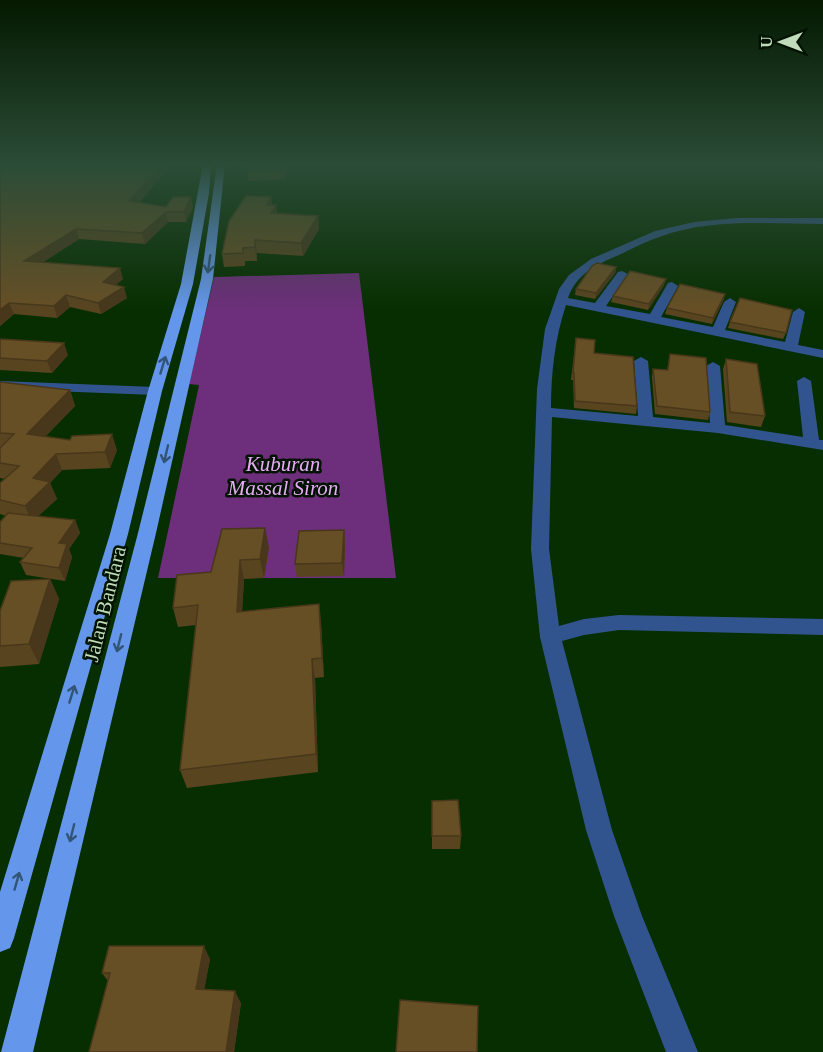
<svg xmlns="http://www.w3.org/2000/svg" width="823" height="1052" font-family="'Times New Roman',serif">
  <rect width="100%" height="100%" fill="#072e00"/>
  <!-- green -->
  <polygon fill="#6d2e7b" points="359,273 396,578 158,578 199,385 189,384 214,277"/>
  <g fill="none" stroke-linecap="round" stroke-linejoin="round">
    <!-- street -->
    <g fill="#32548e" fill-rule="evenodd">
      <path d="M 736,218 L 823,218 L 823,224 C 771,224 712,218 662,236 C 647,241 633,248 619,255 C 597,264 576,274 568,298 L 595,303 L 618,272 L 622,271 L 628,274 L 606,306 L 650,314 L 668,283 L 672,282 L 678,286 L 661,317 L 713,327 L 724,302 L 730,298 L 736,302 L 725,330 L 785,342 L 793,312 L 799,308 L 805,312 L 798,345 L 823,350 L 823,358 L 566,305 C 555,338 551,373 551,408 L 638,416 L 634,361 L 641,357 L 648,361 L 653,417 L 710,423 L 706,366 L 713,362 L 720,366 L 725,425 L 803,437 L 797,381 L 804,377 L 811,381 L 819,440 L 823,440 L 823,450 L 718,433 L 552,417 L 549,549 L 559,626 L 584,619 L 619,615 L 823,619 L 823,635 L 619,630 L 584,635 L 562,641 L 612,830 L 642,916 L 698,1052 L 666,1052 L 614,916 L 586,830 L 540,637 L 531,549 L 537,389 L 545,329 L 559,289 L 569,275 L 591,259 L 655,231 L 694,222 Z"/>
      <polygon points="0,381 155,387 162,391 155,395 0,389"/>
    </g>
    <!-- highway -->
    <g fill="#6497eb" fill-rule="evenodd">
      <polygon points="203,164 211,164 209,193 193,284 162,391 128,534 14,938 10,948 0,952 0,892 110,534 148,391 181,284"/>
      <polygon points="217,164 225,164 213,279 156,533 33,1052 1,1052 138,533 201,279"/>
    </g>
  </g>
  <!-- wall -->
  <g fill="#594420">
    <polygon points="0,164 171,164 139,203 166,207 193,207 186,222 168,222 145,244 79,239 43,262 123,279 116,285 127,298 101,314 70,307 57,318 14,314 0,326"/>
    <polygon points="287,164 285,180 248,181 247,169"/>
    <polygon points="271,197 272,205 277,214 318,216 319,229 303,256 257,253 257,261 245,261 245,266 224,267 222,254"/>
    <polygon points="616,267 615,273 595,299 575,295 576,289"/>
    <polygon points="664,285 648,310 611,302 613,296"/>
    <polygon points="724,299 712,324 665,314 667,308"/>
    <polygon points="730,322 786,333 783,339 728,328"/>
    <polygon points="0,339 68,355 52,373 0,370"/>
    <polygon points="575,345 594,353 637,406 636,414 574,408 573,380 571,380"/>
    <polygon points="670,354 710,412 708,420 655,414 652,377 653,369 667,370"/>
    <polygon points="726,359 765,416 761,427 727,422 723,369"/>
    <polygon points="0,382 70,390 75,406 46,436 117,450 110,468 62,470 50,483 57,499 38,516 75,520 80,533 69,549 72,557 65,581 26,575 20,562 24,558 0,554 0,522 6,516 0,514 0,483 5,479 0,478"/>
    <polygon points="344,530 345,544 344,576 297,577 295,564"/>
    <polygon points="269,547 264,578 244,579 242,612 321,623 324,677 315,678 318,772 187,788 180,770 196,625 178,627 173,608 211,572"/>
    <polygon points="50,579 59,599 39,664 0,667 0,611"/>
    <polygon points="432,801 461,836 460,849 432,849"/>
    <polygon points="210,959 204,990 241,1003 234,1052 89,1052 108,981 102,973"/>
  </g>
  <!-- shaded-wall -->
  <g fill="#48371a">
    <polygon points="162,164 171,164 132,211 129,201"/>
    <polygon points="284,164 287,164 285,180 284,169"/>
    <polygon points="191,197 193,207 186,222 184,212"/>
    <polygon points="271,197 273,209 267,205"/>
    <polygon points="276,205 278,217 271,213"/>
    <polygon points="166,212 168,222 145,244 142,233"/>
    <polygon points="318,216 319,229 303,256 301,243"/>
    <polygon points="76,229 79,239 28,272 24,261"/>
    <polygon points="255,240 257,253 257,261 255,247"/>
    <polygon points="616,267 615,273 595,299 596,293"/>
    <polygon points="120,268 123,279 106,293 103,282"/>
    <polygon points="666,279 664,285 648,310 649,304"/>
    <polygon points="124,287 127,298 101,314 98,303"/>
    <polygon points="725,294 724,299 712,324 713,318"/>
    <polygon points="66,295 70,307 57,318 54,306"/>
    <polygon points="9,303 14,314 0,326 0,310"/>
    <polygon points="64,343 68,355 52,373 47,361"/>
    <polygon points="70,390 75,406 33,449 27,434"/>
    <polygon points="112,434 117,450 110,468 105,452"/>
    <polygon points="56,454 62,470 50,483 57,499 32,522 25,506 33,478"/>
    <polygon points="75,520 80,533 69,549 72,557 65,581 59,568 59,543"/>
    <polygon points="265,528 269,547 264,578 260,559"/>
    <polygon points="344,530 345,544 344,576 342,563"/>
    <polygon points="240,560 244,579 241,631 237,612"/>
    <polygon points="50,579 59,599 39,664 29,644"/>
    <polygon points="319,604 321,623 324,677 322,658"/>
    <polygon points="312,659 315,678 318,772 316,754"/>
    <polygon points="204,946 210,959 202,1002 196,989"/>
    <polygon points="235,991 241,1003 234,1052 226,1052"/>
  </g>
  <!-- building -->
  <g fill="#674f25" stroke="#48371a" stroke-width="1.5">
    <polygon points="0,164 162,164 129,201 166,207 173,197 191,197 184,212 166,212 142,233 76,229 24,261 120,268 103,282 124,287 98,303 66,295 54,306 9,303 0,310"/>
    <polygon points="248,164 284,164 284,169 247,169"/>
    <polygon points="246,196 271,197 267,205 276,205 271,213 318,216 301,243 255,240 255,247 243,248 243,253 222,254 229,221"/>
    <polygon points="597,263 616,267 596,293 576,289 592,266"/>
    <polygon points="630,271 666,279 649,304 613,296"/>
    <polygon points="680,284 725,294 713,318 667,308"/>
    <polygon points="740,298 792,310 786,333 730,322"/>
    <polygon points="576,338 595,340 594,353 633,357 637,406 575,401 574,373 573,373"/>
    <polygon points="0,339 64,343 47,361 0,358"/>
    <polygon points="670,354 706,358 710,412 657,406 653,369 668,370"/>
    <polygon points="726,359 757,364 765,416 730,412"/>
    <polygon points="0,382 70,390 27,434 70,440 72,436 112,434 105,452 56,454 33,478 50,482 25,506 0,500 0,483 19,466 0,463 0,448 14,434 0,433"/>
    <polygon points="8,513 75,520 59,543 67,544 59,568 20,562 32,548 0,543 0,522"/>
    <polygon points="265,528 260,559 240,560 237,612 319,604 322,658 312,659 316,754 180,770 198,605 173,608 177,575 211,572 222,529"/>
    <polygon points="344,530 342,563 295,564 299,531"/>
    <polygon points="50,579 29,644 0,646 0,611 11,581"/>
    <polygon points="458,800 461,836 432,836 432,801"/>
    <polygon points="109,946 204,946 196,989 235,991 226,1052 89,1052 110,973 102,973"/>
    <polygon points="400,1000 478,1006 477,1052 396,1052"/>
  </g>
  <!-- one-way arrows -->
  <defs><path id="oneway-shaft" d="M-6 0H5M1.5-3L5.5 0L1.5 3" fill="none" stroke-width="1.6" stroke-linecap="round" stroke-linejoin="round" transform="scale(1.5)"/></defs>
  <g stroke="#325576">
    <use href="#oneway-shaft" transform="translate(209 264) rotate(98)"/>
    <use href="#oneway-shaft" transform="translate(163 365) rotate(-73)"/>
    <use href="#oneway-shaft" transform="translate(166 454) rotate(103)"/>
    <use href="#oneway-shaft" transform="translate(119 643) rotate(104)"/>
    <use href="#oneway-shaft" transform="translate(72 694) rotate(-73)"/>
    <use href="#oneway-shaft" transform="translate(72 833) rotate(104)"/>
    <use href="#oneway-shaft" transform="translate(17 881) rotate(-74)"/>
  </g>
  <!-- sky -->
  <linearGradient id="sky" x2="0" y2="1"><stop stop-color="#041900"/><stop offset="0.53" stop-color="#2b4c37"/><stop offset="1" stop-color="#2b4c37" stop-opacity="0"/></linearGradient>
  <rect width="823" height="311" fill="url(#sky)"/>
  <g text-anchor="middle" stroke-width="5" stroke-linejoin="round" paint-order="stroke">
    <!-- park labels -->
    <g font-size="21" font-style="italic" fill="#e6abf4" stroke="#011300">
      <text x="283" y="471">Kuburan<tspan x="283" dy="24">Massal Siron</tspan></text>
    </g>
    <!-- street labels -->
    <g font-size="21" fill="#c0dbb9" stroke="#011300">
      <text transform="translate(105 604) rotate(-76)" y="7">Jalan Bandara</text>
    </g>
  </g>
  <!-- north arrow -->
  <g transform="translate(781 42) rotate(270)" stroke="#011300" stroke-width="4.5" paint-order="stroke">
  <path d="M0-4.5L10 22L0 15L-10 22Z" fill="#c0dbb9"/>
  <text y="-9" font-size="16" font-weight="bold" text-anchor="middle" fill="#c0dbb9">U</text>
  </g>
</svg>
